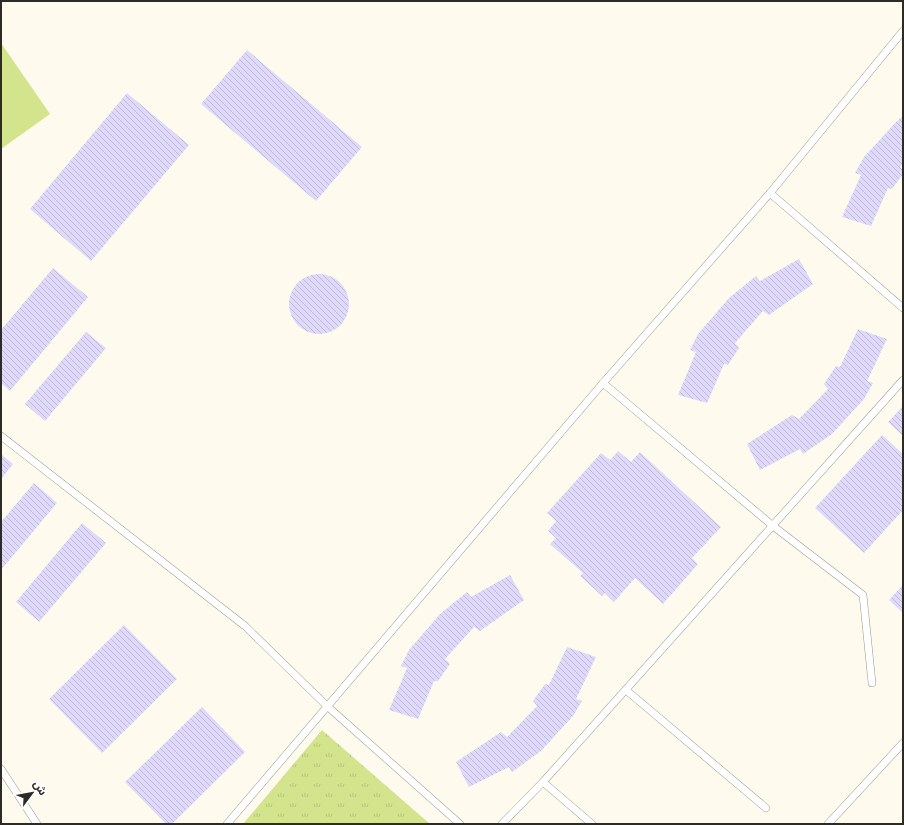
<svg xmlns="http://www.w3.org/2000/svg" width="904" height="825" font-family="Roboto,'Noto Sans Arabic',sans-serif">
  <defs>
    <pattern id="grass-tufts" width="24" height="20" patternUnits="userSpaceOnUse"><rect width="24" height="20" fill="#d4e48c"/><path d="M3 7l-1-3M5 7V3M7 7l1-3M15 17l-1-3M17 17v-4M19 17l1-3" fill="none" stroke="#b6c479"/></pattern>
    <pattern id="building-back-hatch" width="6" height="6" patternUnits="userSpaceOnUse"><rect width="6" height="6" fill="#dfd9fc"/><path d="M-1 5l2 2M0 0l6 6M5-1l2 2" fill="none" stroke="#c0bad8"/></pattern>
  </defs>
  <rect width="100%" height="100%" fill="#fefbee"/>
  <!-- grass -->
  <polygon fill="url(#grass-tufts)" points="322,730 430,824 243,824"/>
  <!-- garden -->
  <polygon fill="#d4e48c" points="1,43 50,114 1,149"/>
  <!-- building -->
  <g fill="url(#building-back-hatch)">
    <polygon points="247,50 362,147 316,201 201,104"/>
    <polygon points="127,93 189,145 91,261 30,209"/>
    <polygon points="903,116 903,164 900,167 903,170 903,174 892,189 888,188 871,226 842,217 861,175 855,173 864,157 896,122"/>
    <polygon points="799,259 813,284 769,315 763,311 735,343 739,348 728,365 724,364 707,403 678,395 696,352 690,350 698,334 729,298 756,276 760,281"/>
    <polygon points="53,268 88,297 10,391 1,383 1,330"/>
    <circle cx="319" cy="304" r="30"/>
    <polygon points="858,329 887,339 867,381 873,383 864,399 832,434 803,454 800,449 760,470 747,444 792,415 799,419 828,389 824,384 836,366 840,367"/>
    <polygon points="86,332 106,348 45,421 25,404"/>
    <polygon points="903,406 903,436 888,422"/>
    <polygon points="882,435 903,454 903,510 864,553 815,508"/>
    <polygon points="618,451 631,462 640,452 721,527 692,558 698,564 663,604 635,578 614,602 605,593 602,596 580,576 583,573 550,544 556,538 548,531 556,521 547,513 601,453 610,460"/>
    <polygon points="1,454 13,464 1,479"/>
    <polygon points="34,483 57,503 1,570 1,522"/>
    <polygon points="82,523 106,543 39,622 16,602"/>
    <polygon points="510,575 524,600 480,631 474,627 445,659 450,664 438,681 434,681 418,719 389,710 407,668 401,666 409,650 440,614 467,592 471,597"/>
    <polygon points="903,585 903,613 889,600"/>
    <polygon points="124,625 177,679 102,753 49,699"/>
    <polygon points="567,647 596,657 576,699 582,701 573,716 541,751 512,772 509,767 469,787 456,762 501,732 507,737 537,706 533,701 545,684 549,685"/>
    <polygon points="202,707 245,752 172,824 166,824 125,782"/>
  </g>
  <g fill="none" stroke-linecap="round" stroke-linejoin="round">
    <defs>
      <g id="lane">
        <polyline points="770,193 903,308"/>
        <polyline points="603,383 773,526 863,595 872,683"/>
        <polyline points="1,436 245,626 327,706 460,824"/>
        <polyline points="626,690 766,808"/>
        <polyline points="1,769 37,824"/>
        <polyline points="543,782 592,824"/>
        <polyline points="227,824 603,383 770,193 903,31"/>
        <polyline points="502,824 543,782 903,380"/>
        <polyline points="828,824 903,743"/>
      </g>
    </defs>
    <!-- lane casing -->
    <use href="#lane" stroke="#9c9a8e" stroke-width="8"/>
    <!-- lane -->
    <use href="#lane" stroke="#fff" stroke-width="7"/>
  </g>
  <!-- border -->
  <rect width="904" height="825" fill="none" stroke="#2c2b26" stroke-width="4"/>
  <!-- north arrow -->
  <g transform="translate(32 793) rotate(58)" stroke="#ffffff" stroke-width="3" paint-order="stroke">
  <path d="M0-3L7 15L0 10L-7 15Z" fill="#2c2b26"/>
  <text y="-6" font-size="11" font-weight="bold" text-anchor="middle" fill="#2c2b26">ش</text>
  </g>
</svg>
